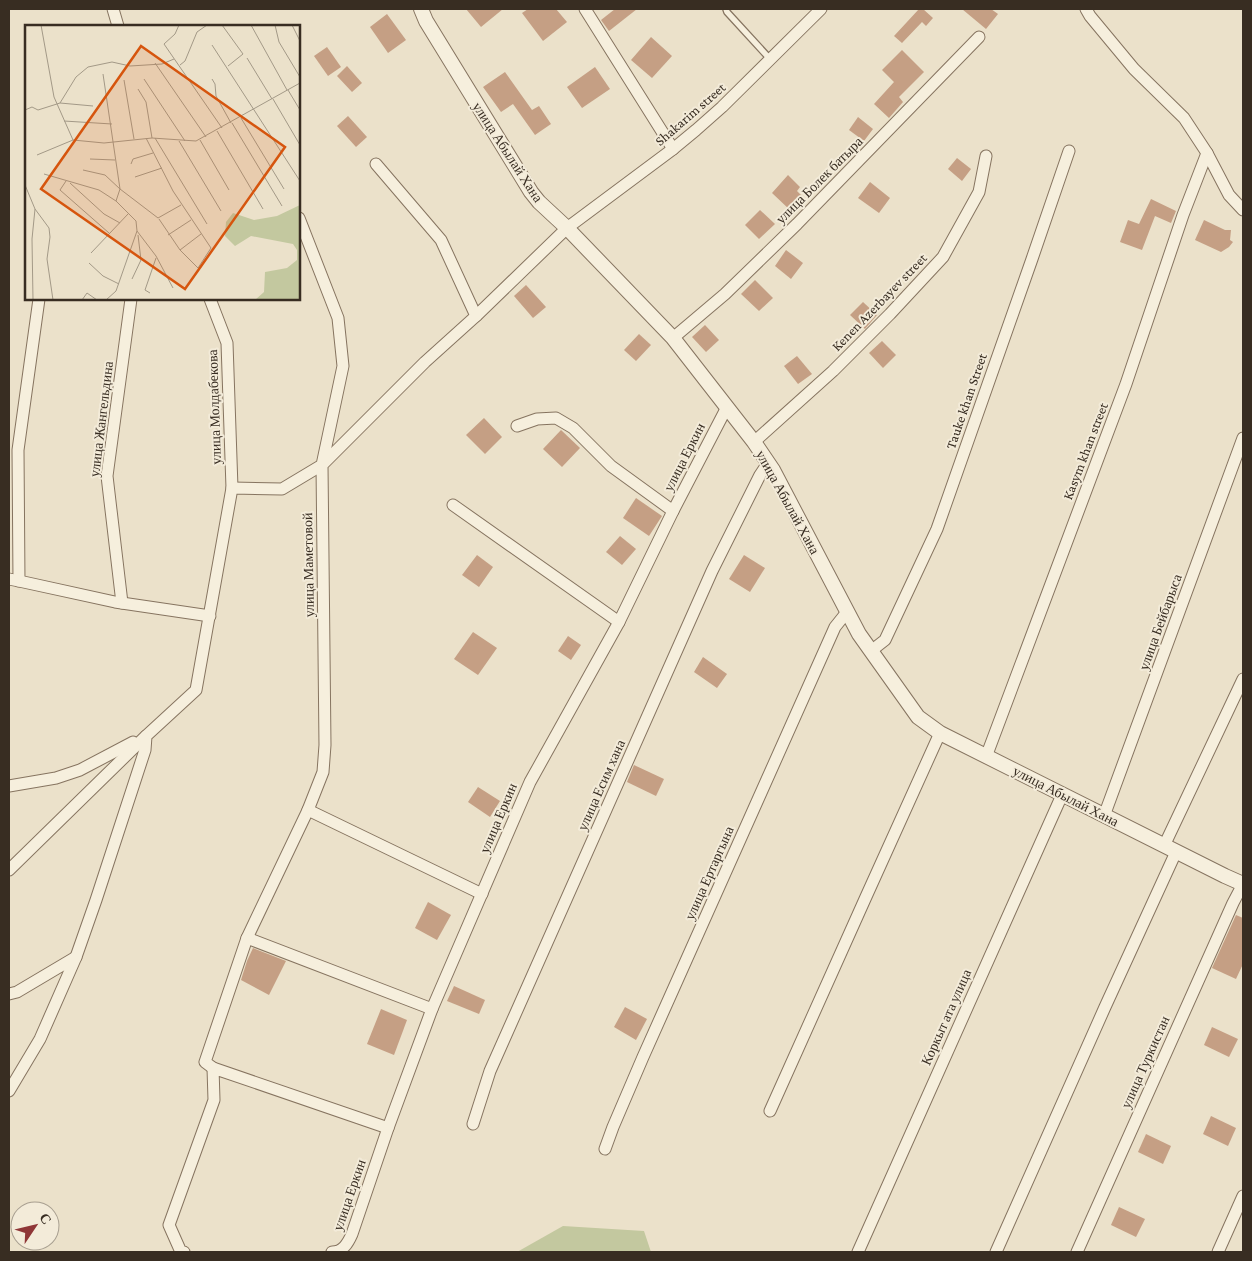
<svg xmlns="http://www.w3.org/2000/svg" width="1252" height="1261" font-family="'Crimson Pro',serif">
  <rect width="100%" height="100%" fill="#ebe1ca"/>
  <!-- green -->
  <polygon fill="#c3c89f" points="563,1226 644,1231 651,1252 517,1252"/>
  <!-- building -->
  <g fill="#c59f84">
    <polygon points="466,9 503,9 481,27"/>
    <polygon points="528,9 556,9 567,22 543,41 522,13"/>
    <polygon points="615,9 637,9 609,31 601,20"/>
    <polygon points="919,9 923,9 933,18 926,26 922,22 902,43 894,36"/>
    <polygon points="962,9 991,9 998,14 986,29"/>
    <polygon points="387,14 406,40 388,53 370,27"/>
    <polygon points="651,37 672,56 652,78 631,60"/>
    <polygon points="327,47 341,67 328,76 314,56"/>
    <polygon points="902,50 924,72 899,97 903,102 889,118 874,104 894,82 882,70"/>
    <polygon points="347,66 362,83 352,92 337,76"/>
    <polygon points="595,67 610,89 582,108 567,87"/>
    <polygon points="505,72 532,110 539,106 551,124 535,135 513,104 501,112 483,87"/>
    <polygon points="348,116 367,137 356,147 337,126"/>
    <polygon points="858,117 873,129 864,141 849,130"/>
    <polygon points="957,158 971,169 962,181 948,169"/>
    <polygon points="788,175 800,187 797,191 803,197 790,210 772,193"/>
    <polygon points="870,182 890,198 879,213 858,198"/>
    <polygon points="1151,199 1176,211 1171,223 1155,216 1142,250 1120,242 1128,220 1139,224"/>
    <polygon points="760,210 775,224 759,239 745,225"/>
    <polygon points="1204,220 1225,230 1231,230 1230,240 1233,242 1229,247 1221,252 1195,240"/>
    <polygon points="786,250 803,263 791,279 775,266"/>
    <polygon points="755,280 773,298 759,311 741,294"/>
    <polygon points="526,285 546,307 533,318 514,296"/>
    <polygon points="863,302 877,315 865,329 850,315"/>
    <polygon points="705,325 719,340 706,352 692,337"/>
    <polygon points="639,334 651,345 636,361 624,350"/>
    <polygon points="882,341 896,355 883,368 869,353"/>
    <polygon points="797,356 812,374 798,384 784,366"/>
    <polygon points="484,418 502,437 485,454 466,435"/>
    <polygon points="561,430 580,448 562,467 543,449"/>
    <polygon points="636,498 662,516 649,536 623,518"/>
    <polygon points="620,536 636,549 622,565 606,552"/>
    <polygon points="477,555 493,567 479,587 462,575"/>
    <polygon points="744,555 765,568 750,592 729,579"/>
    <polygon points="473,632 497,648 478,675 454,659"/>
    <polygon points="568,636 581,645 571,660 558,651"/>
    <polygon points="703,657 727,674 717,688 694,672"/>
    <polygon points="634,765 664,779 656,796 627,782"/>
    <polygon points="478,787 500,801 490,817 468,802"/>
    <polygon points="428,902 451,915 437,940 415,928"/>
    <polygon points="1236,915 1243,918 1243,964 1236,979 1212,968"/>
    <polygon points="253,948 286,961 269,995 241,980 247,961"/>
    <polygon points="454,986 485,1000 479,1014 447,1001"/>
    <polygon points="625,1007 647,1019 636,1040 614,1027"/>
    <polygon points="381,1009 407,1020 394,1055 367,1044"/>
    <polygon points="1212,1027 1238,1039 1229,1057 1204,1045"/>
    <polygon points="1211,1116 1236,1128 1228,1146 1203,1134"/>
    <polygon points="1146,1134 1171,1146 1163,1164 1138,1152"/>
    <polygon points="1119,1207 1145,1219 1136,1237 1111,1225"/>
  </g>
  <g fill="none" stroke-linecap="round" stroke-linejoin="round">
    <defs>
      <polyline id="service" points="726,9 727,12 770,59"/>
      <g id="minor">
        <polyline points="113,9 118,26"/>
        <polyline points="585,9 673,149"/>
        <polyline points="1086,9 1090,16 1134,69 1184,118 1207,153 1229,195 1243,210"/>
        <polyline points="376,164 441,240 476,316"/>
        <polyline points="210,299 227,343 232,488"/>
        <polyline points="673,338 725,294 797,224 979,37"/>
        <polyline points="517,426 537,419 556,418 573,428 611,466 673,511"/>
        <polyline points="754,442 833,371 890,314 943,257 979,192 986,156"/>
        <polyline points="453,505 619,622"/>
        <polyline points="9,579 19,581 115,602 210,616"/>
        <polyline points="19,581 18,450 39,299"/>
        <polyline points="122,603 107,476 131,299"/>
        <polyline points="871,651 885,640 937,529 1032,259 1069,151"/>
        <polyline points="986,757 1126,384 1183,215 1207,153"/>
        <polyline points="9,786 56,778 80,770 133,742"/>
        <polyline points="1104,816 1243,438"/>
        <polyline points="1164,846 1243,679"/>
        <polyline points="9,870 146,736"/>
        <polyline points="482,894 308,810 323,772 325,745 322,465 425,362 476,316 567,228 673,149 696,130 722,107 821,9"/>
        <polyline points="247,938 432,1009"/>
        <polyline points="9,994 17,992 76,957"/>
        <polyline points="213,1068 205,1062 247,938 308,810"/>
        <polyline points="9,1091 40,1039 76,957 96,900 145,750 146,736 196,690 232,488 282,489 322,465 343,366 338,318 299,218"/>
        <polyline points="770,1111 865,899 940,733"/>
        <polyline points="473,1124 490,1071 712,571 760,475 768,463"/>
        <polyline points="605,1149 613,1127 643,1057 835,627 847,612"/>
        <polyline points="184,1252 181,1252 169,1225 214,1100 213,1068 388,1128"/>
        <path d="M 332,1252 C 343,1252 348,1243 352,1234 L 388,1128 L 432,1009 L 530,782 L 619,622 L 673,511 L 727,407"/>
        <polyline points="858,1252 1062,795"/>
        <polyline points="996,1252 1105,1007 1176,852"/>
        <polyline points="1077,1252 1233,903 1243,884"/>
        <polyline points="1218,1252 1243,1196"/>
      </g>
      <polyline id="tertiary" points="421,9 426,21 531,192 539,202 567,228 673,338 754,442 773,470 859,634 918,717 940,733 1225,876 1243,884"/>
    </defs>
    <!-- service casing -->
    <use href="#service" stroke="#867460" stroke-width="8"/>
    <!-- minor casing -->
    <use href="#minor" stroke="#867460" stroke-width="13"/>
    <!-- tertiary casing -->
    <use href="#tertiary" stroke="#867460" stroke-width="16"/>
    <!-- service -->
    <use href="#service" stroke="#f6efdd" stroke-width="5.5"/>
    <!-- minor -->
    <use href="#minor" stroke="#f6efdd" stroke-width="11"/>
    <!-- tertiary -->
    <use href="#tertiary" stroke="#f6efdd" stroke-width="14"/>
  </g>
  <g text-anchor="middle" stroke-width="4" stroke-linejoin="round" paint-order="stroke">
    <!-- street labels -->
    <g font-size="14" fill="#382d22" stroke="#f3ebd9">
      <text transform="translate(690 114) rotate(-41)" y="5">Shakarim street</text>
      <text transform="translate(508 152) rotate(57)" y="5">улица Абылай Хана</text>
      <text transform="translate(819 180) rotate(-45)" y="5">улица Болек батыра</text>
      <text transform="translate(879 302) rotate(-46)" y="5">Kenen Azerbayev street</text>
      <text transform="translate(966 401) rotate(-71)" y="5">Tauke khan Street</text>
      <text transform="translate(214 407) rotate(-92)" y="5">улица Молдабекова</text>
      <text transform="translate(101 419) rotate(-83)" y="5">улица Жангельдина</text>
      <text transform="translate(1085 451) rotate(-69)" y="5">Kasym khan street</text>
      <text transform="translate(684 457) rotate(-63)" y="5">улица Еркин</text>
      <text transform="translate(788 502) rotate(61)" y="5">улица Абылай Хана</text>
      <text transform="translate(308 565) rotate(-91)" y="5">улица Маметовой</text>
      <text transform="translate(1160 622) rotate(-70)" y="5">улица Бейбарыса</text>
      <text transform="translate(601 785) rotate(-66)" y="5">улица Есим хана</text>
      <text transform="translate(1066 796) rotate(27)" y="5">улица Абылай Хана</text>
      <text transform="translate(498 818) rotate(-67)" y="5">улица Еркин</text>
      <text transform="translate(709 873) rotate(-66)" y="5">улица Ертаргына</text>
      <text transform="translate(946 1017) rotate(-66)" y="5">Коркыт ата улица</text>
      <text transform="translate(1145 1062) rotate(-66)" y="5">улица Туркистан</text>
      <text transform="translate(349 1195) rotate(-71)" y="5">улица Еркин</text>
    </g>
  </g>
  <!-- overview -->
  <g transform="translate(25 25)">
    <rect width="275" height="275" fill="#ebe1ca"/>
    <path d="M 275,180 L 275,275 L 230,275 L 239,267 L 240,247 L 262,243 L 272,235 L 272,225 L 268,219 L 226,211 L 210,221 L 200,211 L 201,197 L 208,188 L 229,195 L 252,191 Z" fill="#c3c89f"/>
    <path fill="none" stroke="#a39987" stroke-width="1" d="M 16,0 L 29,72 L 48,115M 154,0 L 150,9 L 139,19 L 197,103M 197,0 L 218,29 L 203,41M 226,0 L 262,65M 250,0 L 254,17 L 275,52M 267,0 L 275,16M 187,20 L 275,156M 222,33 L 247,74M 130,38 L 181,112M 155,40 L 160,36 L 172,7 L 182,0M 78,49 L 95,164 L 133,193 L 156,180M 119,54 L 160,116M 187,54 L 190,59 L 191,71 L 206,98M 99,55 L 109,114M 113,64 L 121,77 L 127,113M 263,65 L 275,85M 248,74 L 275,120M 35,78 L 68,81M 0,85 L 7,82 L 13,85 L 35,78 L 51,52 L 63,42 L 87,37 L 105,41 L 137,39 L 149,34M 216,93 L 259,164M 39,96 L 87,99M 207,98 L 257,181M 192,106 L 238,184M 121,113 L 148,166 L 186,223 L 173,243 L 155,225 L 176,209M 130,113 L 182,199M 48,115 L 79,118 L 127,113 L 171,116 L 275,58M 175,115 L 204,165M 154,116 L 196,186M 12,130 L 48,115M 65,134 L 90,135M 106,139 L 108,134 L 128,128M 58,145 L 80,150 L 95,164 L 91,176 L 111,196 L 112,206 L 131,231 L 148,263M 19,149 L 74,165 L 91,176M 110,152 L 137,143M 41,156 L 35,165 L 84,208M 45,158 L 79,189 L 95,198M 0,160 L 10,184 L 7,214 L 8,275M 10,184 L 24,203 L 25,212 L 22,234 L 28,275M 134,194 L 155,225M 143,210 L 166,195M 66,228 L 103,189M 64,238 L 78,251 L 94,259M 107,254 L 116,235 L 113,210M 125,268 L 120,265 L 131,233M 57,275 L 62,268 L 72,275M 81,275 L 91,266 L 112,206"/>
    <path fill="#d6550e" fill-opacity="0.15" stroke="#d6550e" stroke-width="2.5" d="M 116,21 L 260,122 L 160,264 L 16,164 Z"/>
    <rect width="275" height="275" fill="none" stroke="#382d22" stroke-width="2.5"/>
  </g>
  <!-- border -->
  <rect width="1252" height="1261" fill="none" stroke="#382d22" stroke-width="20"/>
  <!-- north arrow -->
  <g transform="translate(35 1226) rotate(55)"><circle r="24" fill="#f3ebd9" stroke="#a89f90"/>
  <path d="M0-4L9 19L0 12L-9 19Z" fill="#8f3637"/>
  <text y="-8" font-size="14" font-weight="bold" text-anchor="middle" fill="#382d22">С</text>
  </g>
</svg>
